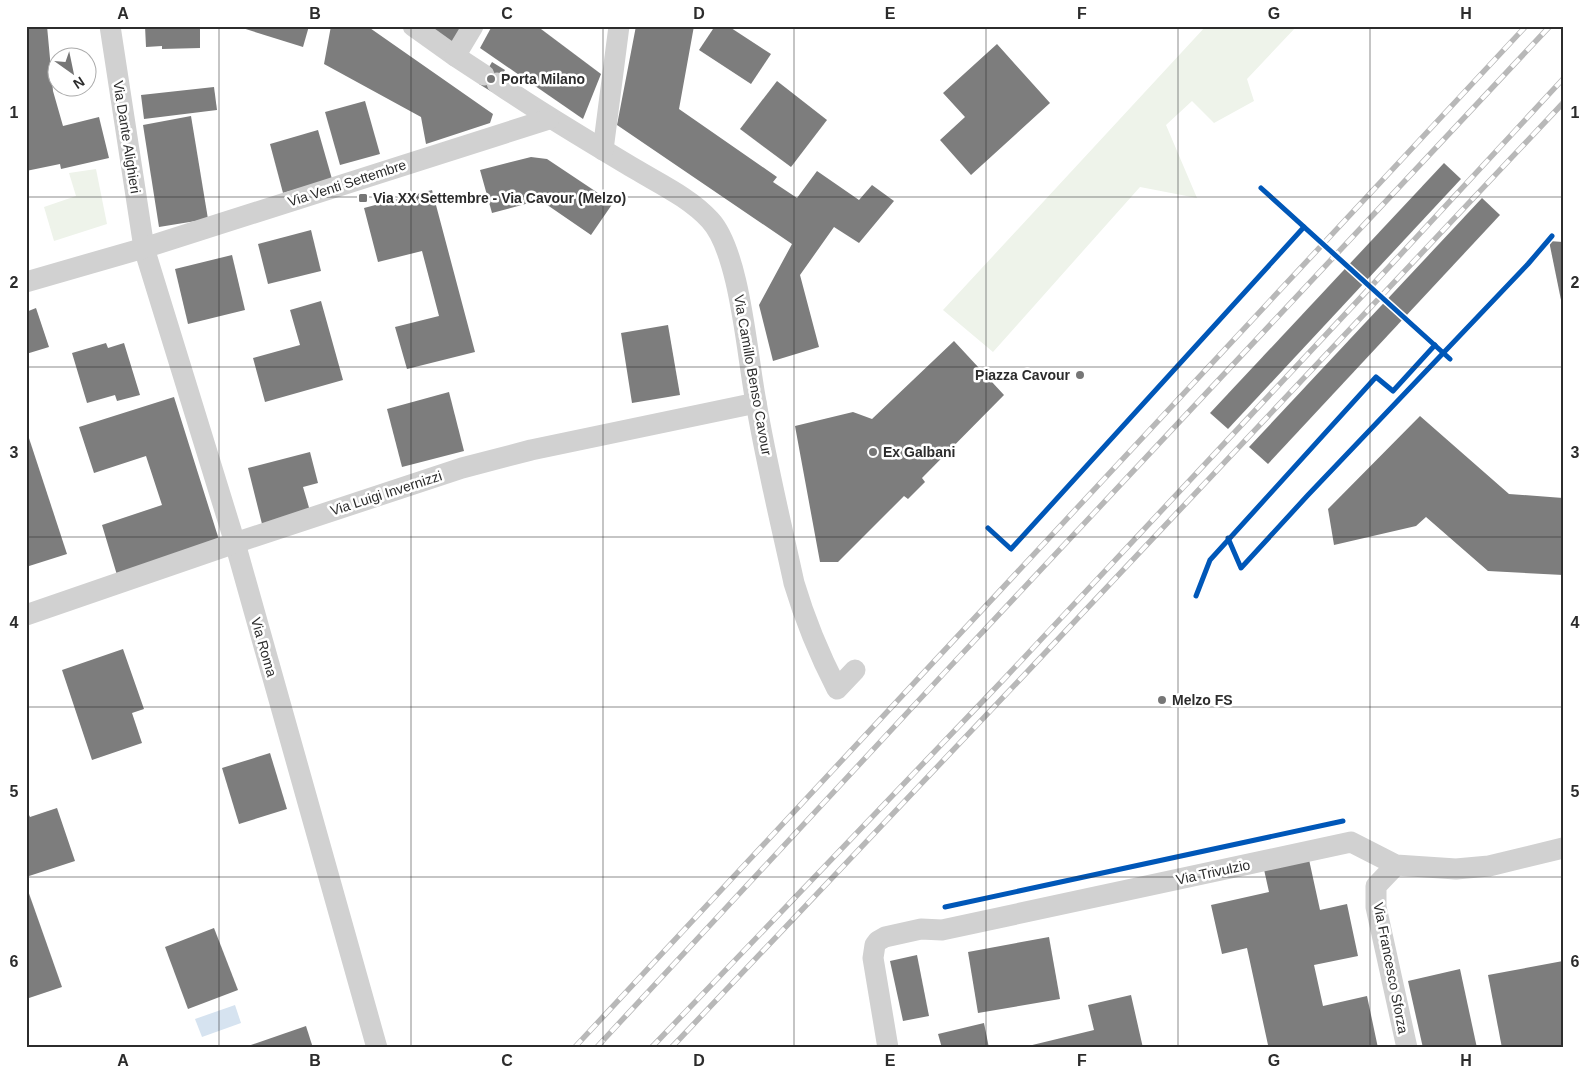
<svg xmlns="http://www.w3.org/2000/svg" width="1589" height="1074" font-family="Helvetica,sans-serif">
  <rect width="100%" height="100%" fill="#fff"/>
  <!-- green -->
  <g fill="#eef3ea">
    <polygon points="1206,26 1297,26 1247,79 1254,101 1214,123 1192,101 1166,125 1197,198 1140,187 993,352 943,310"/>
    <polygon points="96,169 107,224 54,241 44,207 76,196 69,173"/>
  </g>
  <!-- water -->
  <polygon fill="#d6e3f0" points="235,1005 241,1023 202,1037 195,1019"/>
  <!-- building -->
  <g fill="#7d7d7d">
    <polygon points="26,26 47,26 53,91 63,126 99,117 109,158 61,169 60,164 26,171"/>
    <polygon points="145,26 200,26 200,48 162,49 162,46 146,47"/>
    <polygon points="236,26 309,26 303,47"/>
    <polygon points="331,26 367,26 493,114 490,123 426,144 421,117 324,64"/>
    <polygon points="423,26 466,26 454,47"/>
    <polygon points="492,26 537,26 601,74 583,119 480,48"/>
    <polygon points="636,26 694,26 679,109 777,177 773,182 797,198 817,171 859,200 872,185 894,201 859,243 834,227 800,275 819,347 773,361 759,305 792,244 617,125"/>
    <polygon points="715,26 728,26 771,54 751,84 699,50"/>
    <polygon points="997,44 1050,103 971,175 940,140 965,117 943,93"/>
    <polygon points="492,62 505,70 492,92 479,84"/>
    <polygon points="777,81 827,120 791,167 740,129"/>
    <polygon points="214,87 217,110 144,119 141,95"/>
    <polygon points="365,101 380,154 340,165 325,112"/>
    <polygon points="191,116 208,219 159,227 143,125"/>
    <polygon points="318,130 332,179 283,193 270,144"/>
    <polygon points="531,157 547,159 613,203 591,235 540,200 492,213 480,170"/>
    <polygon points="1444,163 1461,179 1228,429 1210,413"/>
    <polygon points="432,190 475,352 407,369 395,327 439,316 422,251 378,262 364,208"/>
    <polygon points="1482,198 1500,215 1268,464 1249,447"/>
    <polygon points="311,230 321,271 268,284 258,244"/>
    <polygon points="1549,241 1563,242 1563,305 1562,305"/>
    <polygon points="232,255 245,310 188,324 175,269"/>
    <polygon points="321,301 343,380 265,402 253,358 300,345 290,310"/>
    <polygon points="36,308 49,347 26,354 26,312"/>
    <polygon points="668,325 680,395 632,403 621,333"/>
    <polygon points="954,341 1004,395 922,478 925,482 908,499 904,496 838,562 820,562 795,426 853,412 872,419"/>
    <polygon points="106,343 108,348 124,343 140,395 117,401 115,395 87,403 72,353"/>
    <polygon points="449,392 464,451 402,467 387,409"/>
    <polygon points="174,397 220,543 117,575 102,525 162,505 146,456 94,473 79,427"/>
    <polygon points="1420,416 1509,494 1563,498 1563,575 1488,571 1426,517 1416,526 1334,545 1328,509"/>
    <polygon points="26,429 67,554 26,567"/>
    <polygon points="310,452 318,483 303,487 310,511 262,524 248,468"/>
    <polygon points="123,649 144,709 132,713 142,743 92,760 62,670"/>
    <polygon points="270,753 287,809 239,824 222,768"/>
    <polygon points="57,808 75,861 26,877 26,809 30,817"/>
    <polygon points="1308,855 1320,910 1347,904 1358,956 1314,965 1323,1006 1367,996 1378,1048 1261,1048 1268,1045 1247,948 1222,954 1211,905 1269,892 1263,865"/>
    <polygon points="26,885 62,987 26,999"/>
    <polygon points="214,928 238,990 188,1009 165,947"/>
    <polygon points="1049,937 1060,999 978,1013 968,952"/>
    <polygon points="917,955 929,1016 903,1021 890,961"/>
    <polygon points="1563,961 1563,1048 1502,1048 1488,975"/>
    <polygon points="1460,969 1477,1048 1423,1048 1408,981"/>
    <polygon points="1131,995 1143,1048 1020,1048 1094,1030 1088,1005"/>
    <polygon points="984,1023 989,1048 942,1048 938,1034"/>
    <polygon points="306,1026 313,1048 245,1048 245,1047"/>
  </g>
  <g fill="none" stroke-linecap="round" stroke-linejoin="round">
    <!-- street -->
    <g stroke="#d1d1d1" stroke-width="21">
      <polyline points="110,26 144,248 235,543 377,1048"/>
      <polyline points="413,26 455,56 484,75"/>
      <polyline points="455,56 473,26"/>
      <path d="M 497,83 C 542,114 588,141 635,169 C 660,184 690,198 710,220 C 740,252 747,356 756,402 C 766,462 781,523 794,583 C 805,620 819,654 837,689 L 855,670"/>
      <polyline points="603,150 619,26"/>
      <polyline points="26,282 144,248 549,119"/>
      <polyline points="26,615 235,543 462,468 531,450 756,403"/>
      <polyline points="1396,865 1376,886 1376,907 1407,1048"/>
      <polyline points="888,1048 873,958 875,945 878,941 885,937 921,929 942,930 1351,842 1396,865 1456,869 1489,866 1563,848"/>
    </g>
    <defs>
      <g id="rail">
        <polyline points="574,1048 1526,26"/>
        <polyline points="596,1048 946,671 1550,26"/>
        <polyline points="651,1048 1004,679 1364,294 1563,79"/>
        <polyline points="671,1048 1028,671 1563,103"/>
      </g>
    </defs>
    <!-- rail casing -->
    <use href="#rail" stroke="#b8b8b8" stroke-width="5.5"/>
    <!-- rail -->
    <use href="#rail" stroke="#fff" stroke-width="4" stroke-dasharray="11" stroke-linecap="butt"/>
    <defs>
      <g id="cycleway">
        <polyline points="1261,188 1450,359"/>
        <polyline points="988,528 1011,549 1304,227"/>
        <polyline points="1228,538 1241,568 1308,495 1528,264 1552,236"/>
        <polyline points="1196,596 1210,560 1376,377 1393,391 1435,345"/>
        <polyline points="945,907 1343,821"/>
      </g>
    </defs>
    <!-- cycleway casing -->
    <use href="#cycleway" stroke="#fff" stroke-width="8"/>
    <!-- cycleway -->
    <use href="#cycleway" stroke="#0057b8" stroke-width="5"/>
  </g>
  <!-- grid -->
  <path fill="none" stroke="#2c2c2c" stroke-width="1" stroke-opacity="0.55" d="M 219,26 L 219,1048M 411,26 L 411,1048M 603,26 L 603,1048M 794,26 L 794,1048M 986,26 L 986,1048M 1178,26 L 1178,1048M 1370,26 L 1370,1048M 26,197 L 1563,197M 26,367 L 1563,367M 26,537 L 1563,537M 26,707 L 1563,707M 26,877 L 1563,877"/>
  <!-- markers -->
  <g fill="#767676" stroke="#fff" stroke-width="2">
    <circle cx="491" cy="79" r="5"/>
    <rect x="358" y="193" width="10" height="10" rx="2.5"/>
    <circle cx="1080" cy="375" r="5"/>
    <circle cx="873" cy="452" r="5"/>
    <circle cx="1162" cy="700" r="5"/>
  </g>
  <g text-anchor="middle" stroke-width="5" stroke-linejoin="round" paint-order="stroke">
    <!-- poi labels -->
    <g font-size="14" font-weight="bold" fill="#2c2c2c" stroke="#fff" text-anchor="start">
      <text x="501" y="84">Porta Milano</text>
      <text x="373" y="203">Via XX Settembre - Via Cavour (Melzo)</text>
      <text x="1070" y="380" text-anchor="end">Piazza Cavour</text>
      <text x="883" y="457">Ex Galbani</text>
      <text x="1172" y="705">Melzo FS</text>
    </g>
    <!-- street labels -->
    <g font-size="14" fill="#2c2c2c" stroke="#fff">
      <text transform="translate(127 137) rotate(81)" y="5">Via Dante Alighieri</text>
      <text transform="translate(347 183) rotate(-18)" y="5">Via Venti Settembre</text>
      <text transform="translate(753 375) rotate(80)" y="5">Via Camillo Benso Cavour</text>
      <text transform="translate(386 493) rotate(-18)" y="5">Via Luigi Invernizzi</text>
      <text transform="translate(264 647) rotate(74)" y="5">Via Roma</text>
      <text transform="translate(1213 872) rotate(-12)" y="5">Via Trivulzio</text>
      <text transform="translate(1391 968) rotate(79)" y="5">Via Francesco Sforza</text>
    </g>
  </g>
  <!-- border -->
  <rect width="1589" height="1074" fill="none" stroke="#ffffff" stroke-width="55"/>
  <!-- north arrow -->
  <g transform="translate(72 72) rotate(147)"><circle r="24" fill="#ffffff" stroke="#ababab"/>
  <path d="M0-4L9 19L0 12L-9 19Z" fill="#767676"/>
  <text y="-8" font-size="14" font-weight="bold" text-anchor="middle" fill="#2c2c2c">N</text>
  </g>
  <rect x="28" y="28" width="1534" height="1018" fill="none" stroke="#2c2c2c" stroke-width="2"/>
  <g font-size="16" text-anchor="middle" font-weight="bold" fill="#2c2c2c">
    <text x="123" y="19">A</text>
    <text x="315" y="19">B</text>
    <text x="507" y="19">C</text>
    <text x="699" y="19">D</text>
    <text x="890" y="19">E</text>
    <text x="1082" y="19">F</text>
    <text x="1274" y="19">G</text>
    <text x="1466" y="19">H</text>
    <text x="14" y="118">1</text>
    <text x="1575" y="118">1</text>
    <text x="14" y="288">2</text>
    <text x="1575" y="288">2</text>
    <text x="14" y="458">3</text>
    <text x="1575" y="458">3</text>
    <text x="14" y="628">4</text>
    <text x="1575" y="628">4</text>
    <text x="14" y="797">5</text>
    <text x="1575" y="797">5</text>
    <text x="14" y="967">6</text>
    <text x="1575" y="967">6</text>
    <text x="123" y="1066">A</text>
    <text x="315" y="1066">B</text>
    <text x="507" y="1066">C</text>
    <text x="699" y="1066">D</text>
    <text x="890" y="1066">E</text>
    <text x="1082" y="1066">F</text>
    <text x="1274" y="1066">G</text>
    <text x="1466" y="1066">H</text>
  </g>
</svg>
